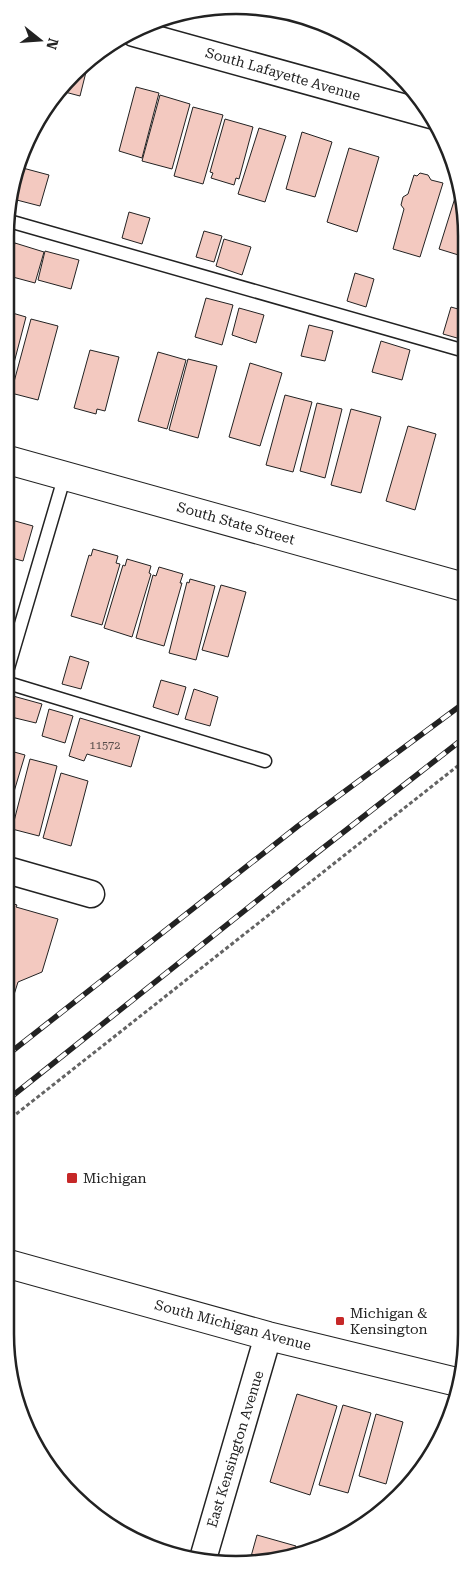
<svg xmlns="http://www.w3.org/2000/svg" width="472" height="1570" font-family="'Roboto Serif',serif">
  <rect width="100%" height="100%" fill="#fff"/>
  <!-- building -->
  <g fill="#f3c9c0" stroke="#222">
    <polygon points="291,13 318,23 316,27 289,19"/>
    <polygon points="88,64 80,96 61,91"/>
    <polygon points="136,87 159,93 142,158 119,151"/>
    <polygon points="160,95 190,104 172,169 142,161"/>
    <polygon points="193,107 223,115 203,184 174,176"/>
    <polygon points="225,119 253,127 239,179 236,178 234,185 211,178 213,173 210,172"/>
    <polygon points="259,128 286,136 265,202 238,194"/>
    <polygon points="302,132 332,142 315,197 286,189"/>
    <polygon points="349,148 379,157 357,232 327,222"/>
    <polygon points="19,167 49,175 40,206 9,198 9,191"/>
    <polygon points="420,173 428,175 431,180 443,183 420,257 393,249 404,209 401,205 403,197 408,194 414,175 417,176"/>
    <polygon points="459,185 465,206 465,257 439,249"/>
    <polygon points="129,212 150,218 142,244 122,238"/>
    <polygon points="204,231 222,236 214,262 196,257"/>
    <polygon points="224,239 251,247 242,275 216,266"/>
    <polygon points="15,243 44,252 35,283 9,276 9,265"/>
    <polygon points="45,251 79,260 71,289 38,280"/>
    <polygon points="355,273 374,279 366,307 347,301"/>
    <polygon points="206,298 233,305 222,345 195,337"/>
    <polygon points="451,307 465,311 464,340 443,334"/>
    <polygon points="239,308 264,315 256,343 232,335"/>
    <polygon points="9,312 26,317 9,382"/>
    <polygon points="31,319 58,326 38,400 11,393"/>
    <polygon points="309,325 333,331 325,361 301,356"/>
    <polygon points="381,341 410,350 402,380 372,372"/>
    <polygon points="90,350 119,357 105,411 97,409 96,414 74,408"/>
    <polygon points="158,352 186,360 167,429 138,421"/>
    <polygon points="188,359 217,366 198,438 169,430"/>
    <polygon points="250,363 282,373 260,446 229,437"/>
    <polygon points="285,395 312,402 293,472 266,465"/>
    <polygon points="317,403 342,409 325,478 300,471"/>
    <polygon points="351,409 381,417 361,493 331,485"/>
    <polygon points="408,426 436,434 415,510 386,501"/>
    <polygon points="8,519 33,526 23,561 8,557"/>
    <polygon points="93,549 118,556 116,563 120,564 102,625 71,616 89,555 91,556"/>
    <polygon points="127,559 151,566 149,573 151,574 132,637 104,628 123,565 125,566"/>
    <polygon points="159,567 183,574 180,583 182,583 164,646 136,638 153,575 156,576"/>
    <polygon points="190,579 215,586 196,660 169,653 187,582 189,583"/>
    <polygon points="221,585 246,592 228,657 202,650"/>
    <polygon points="70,656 89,662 81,689 62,684"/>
    <polygon points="161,680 186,687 178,715 153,707"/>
    <polygon points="194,689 218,697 210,726 185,719"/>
    <polygon points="13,696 42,704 36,723 7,716"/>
    <polygon points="49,709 73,716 65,743 42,736"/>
    <polygon points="80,718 140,736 131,767 87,754 84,761 69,756"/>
    <polygon points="7,750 25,755 7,815"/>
    <polygon points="30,759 57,766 39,836 12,829"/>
    <polygon points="61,773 88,781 71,846 43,838"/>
    <polygon points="7,902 17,905 16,907 58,919 42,972 18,982 12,1001 6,999"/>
    <polygon points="297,1394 337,1406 310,1495 270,1482"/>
    <polygon points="343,1405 371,1413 348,1493 319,1485"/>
    <polygon points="376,1414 403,1422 386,1484 359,1476"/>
    <polygon points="257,1535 296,1546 293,1557 250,1560"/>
  </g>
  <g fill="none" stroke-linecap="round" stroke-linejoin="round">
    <defs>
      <g id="service">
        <polyline points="9,221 465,351"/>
        <polyline points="8,668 65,475"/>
        <polyline points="8,683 265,761"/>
      </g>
      <g id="minor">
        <polyline points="134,33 431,115"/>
        <polyline points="7,870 91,894"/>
        <polyline points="202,1562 268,1336"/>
      </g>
      <polyline id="tertiary" points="8,460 464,587"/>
      <polyline id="secondary" points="5,1263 268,1336 461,1383"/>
    </defs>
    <!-- service casing -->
    <use href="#service" stroke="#222" stroke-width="15"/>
    <!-- minor casing -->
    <use href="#minor" stroke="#222" stroke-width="29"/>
    <!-- tertiary casing -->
    <use href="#tertiary" stroke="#222" stroke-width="30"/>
    <!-- secondary casing -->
    <use href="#secondary" stroke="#222" stroke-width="30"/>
    <!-- path -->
    <polyline stroke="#646464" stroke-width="3" stroke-dasharray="4 2.5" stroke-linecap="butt" points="6,1122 464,761"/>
    <!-- service -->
    <use href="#service" stroke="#fff" stroke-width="12"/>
    <!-- minor -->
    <use href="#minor" stroke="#fff" stroke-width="26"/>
    <!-- tertiary -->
    <use href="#tertiary" stroke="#fff" stroke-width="28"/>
    <!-- secondary -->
    <use href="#secondary" stroke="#fff" stroke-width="28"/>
    <defs>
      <g id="rail">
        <polyline points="6,1056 298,826 464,703"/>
        <polyline points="6,1101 318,852 464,738"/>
      </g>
    </defs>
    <!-- rail casing -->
    <use href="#rail" stroke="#222" stroke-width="5.5"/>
    <!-- rail -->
    <use href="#rail" stroke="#fff" stroke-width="4" stroke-dasharray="11" stroke-linecap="butt"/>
  </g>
  <!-- markers -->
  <g fill="#c62828" stroke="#fff" stroke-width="2">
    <rect x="66" y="1172" width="12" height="12" rx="2.5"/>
    <rect x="335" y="1316" width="10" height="10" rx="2.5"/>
  </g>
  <g text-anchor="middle" stroke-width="4" stroke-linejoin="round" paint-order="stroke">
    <!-- number labels -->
    <g font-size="11" fill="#564c4a">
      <text x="105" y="749">11572</text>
    </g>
    <!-- street labels -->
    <g font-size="14" fill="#222" stroke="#fff">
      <text transform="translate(283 74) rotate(16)" y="5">South Lafayette Avenue</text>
      <text transform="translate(236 523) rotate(16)" y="5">South State Street</text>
      <text transform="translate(233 1325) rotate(15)" y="5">South Michigan Avenue</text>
      <text transform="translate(235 1449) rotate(-73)" y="5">East Kensington Avenue</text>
    </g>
    <!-- poi labels -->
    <g font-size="14" fill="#222" stroke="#fff" text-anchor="start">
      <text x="83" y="1183">Michigan</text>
      <text x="350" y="1318">Michigan &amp;<tspan x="350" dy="16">Kensington</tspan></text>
    </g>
  </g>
  <!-- crop -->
  <path d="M0 0H472V1570H0ZM236 14H236A222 222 0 0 1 458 236V1334A222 222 0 0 1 236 1556H236A222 222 0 0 1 14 1334V236A222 222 0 0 1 236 14Z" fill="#fff" fill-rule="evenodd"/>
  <path fill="none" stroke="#222" stroke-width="2.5" d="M236 14H236A222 222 0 0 1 458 236V1334A222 222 0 0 1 236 1556H236A222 222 0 0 1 14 1334V236A222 222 0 0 1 236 14Z"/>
  <!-- north arrow -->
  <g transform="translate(40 40) rotate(107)" stroke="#ffffff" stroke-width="4" paint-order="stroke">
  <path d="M0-4L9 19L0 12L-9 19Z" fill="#222222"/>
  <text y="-8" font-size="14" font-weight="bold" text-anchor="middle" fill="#222222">N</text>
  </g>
</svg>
